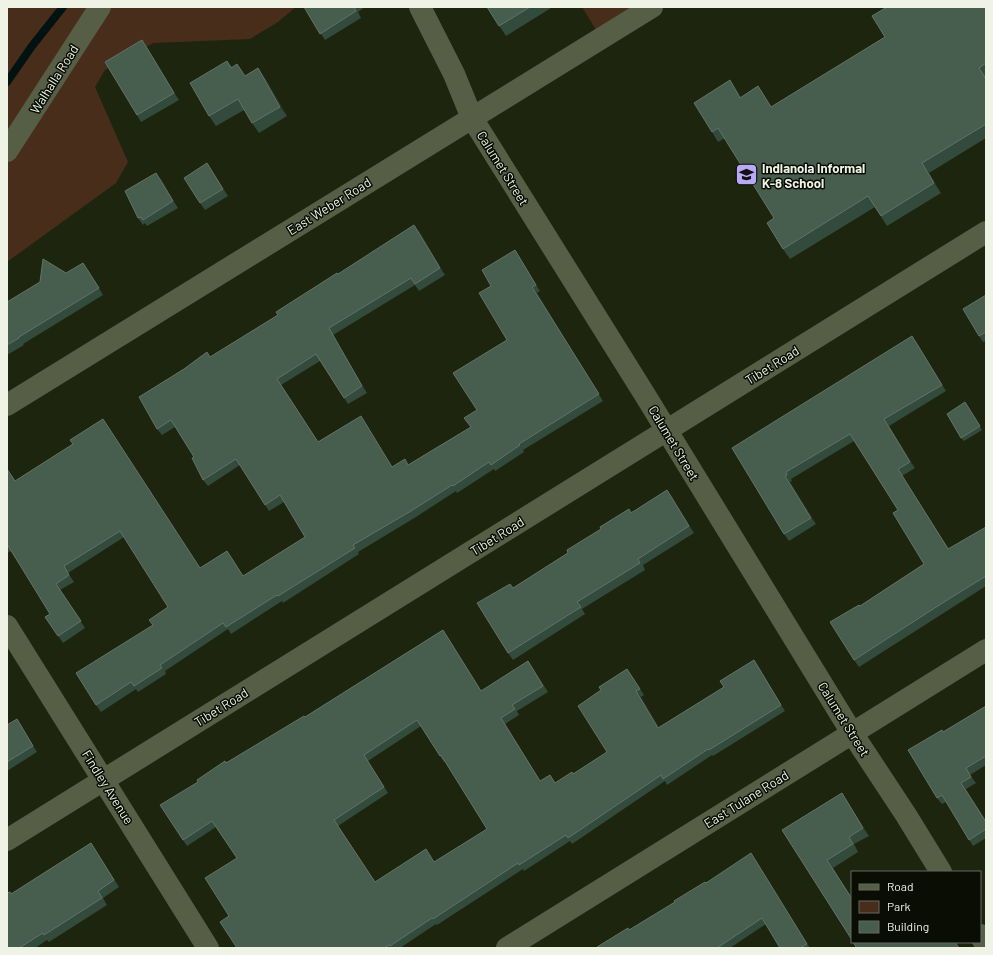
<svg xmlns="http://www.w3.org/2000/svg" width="993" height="955" font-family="Barlow,sans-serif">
  <rect width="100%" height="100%" fill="#1e250e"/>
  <!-- green -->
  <g fill="#482d1a">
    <polygon points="7,7 296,7 278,22 250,39 153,43 105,70 95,87 128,162 116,183 7,262"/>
    <polygon points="582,7 652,7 601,38"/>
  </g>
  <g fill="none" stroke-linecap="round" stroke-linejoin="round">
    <!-- stream -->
    <polyline stroke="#001312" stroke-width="8" points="7,82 32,46 63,7"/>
    <!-- minor -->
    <g stroke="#565f46" stroke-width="22">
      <polyline points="420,7 454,74 472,118 645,395 852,733 906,815 941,872"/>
      <polyline points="7,151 100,7"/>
      <polyline points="7,626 208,948"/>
      <polyline points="7,840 986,232"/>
      <polyline points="980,935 986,945"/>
      <polyline points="507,948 986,650"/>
    </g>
    <!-- tertiary -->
    <polyline stroke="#565f46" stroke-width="22" points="7,405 652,7"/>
  </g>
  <!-- wall -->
  <g fill="#334b3c" fill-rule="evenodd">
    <polygon points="304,7 365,7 358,12 361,18 325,40"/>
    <polygon points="487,7 550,7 551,8 506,36"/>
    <polygon points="986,7 986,138 929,173 941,193 887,226 875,207 790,259 783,249 774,218 725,138 718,142 712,132 730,80 741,97 758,86 771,107"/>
    <polygon points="147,47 179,100 141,122 137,115"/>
    <polygon points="227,61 232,67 245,76 258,68 265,78 287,116 259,133 252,123 244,110 216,126 209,116"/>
    <polygon points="211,170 228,196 205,210 200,203"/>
    <polygon points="161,179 178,208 147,226 145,223 143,225 138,218"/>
    <polygon points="419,231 445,275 419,291 415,285 333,335 367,393 348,404 320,361 281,385 318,442 361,416 392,467 409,465 471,427 507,340 491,286 515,250 540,291 537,293 603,401 523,450 524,452 495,471 494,469 457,493 456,491 416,517 358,552 359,554 283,603 282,601 231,634 228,629 165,671 166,674 138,692 136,689 101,712 96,705 153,625 168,607 124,537 68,573 74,582 60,590 85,628 63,643 45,617 50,614 11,551 7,553 7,468 15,481 200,568 232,558 243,576 305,537 284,502 269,511 240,465 208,486 203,480 194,457 175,427 162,435 157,429 210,357 278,315 338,274"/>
    <polygon points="88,270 103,295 23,344 24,345 7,355 7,302 66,273"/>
    <polygon points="986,295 986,341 983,342 979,336"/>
    <polygon points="917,343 946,391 889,426 915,468 902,476 949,549 986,527 986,586 859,667 854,660 860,606 924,564 898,510 854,441 791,479 792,481 790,482 816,524 789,541 784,534 732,448"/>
    <polygon points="967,406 982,430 964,441 961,438"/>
    <polygon points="672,497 694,533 643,565 645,570 582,609 585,614 513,660 508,653 513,588 631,512"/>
    <path d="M 443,630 L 481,691 L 532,667 L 548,692 L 517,711 L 519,715 L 505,724 L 540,781 L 556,783 L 573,774 L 607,752 L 601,690 L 627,669 L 644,695 L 641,697 L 659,728 L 758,666 L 785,711 L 713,756 L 712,755 L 667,785 L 665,781 L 572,844 L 570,841 L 524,871 L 523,869 L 437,925 L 436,924 L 400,948 L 237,948 L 229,916 L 237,858 L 216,827 L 187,846 L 183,840 L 198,782 L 226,763 L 305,717 ZM 421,726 L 440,756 L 444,762 L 445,761 L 487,829 L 435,862 L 375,882 L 338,826 L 388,793 L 368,761 Z"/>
    <polygon points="986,706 986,765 970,775 976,783 966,789 986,821 986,838 973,846 946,802 942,804 937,798 943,732"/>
    <polygon points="17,719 21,725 37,752 7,771 7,725"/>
    <polygon points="847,801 869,836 854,844 858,852 833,868 852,898 852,940 782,830"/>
    <polygon points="91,843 119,887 103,898 107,905 49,942 47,940 35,948 7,948 11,894"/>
    <polygon points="755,859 810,948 780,948 766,924 730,948 597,948 629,930 706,883"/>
  </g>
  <!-- shaded-wall -->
  <g fill="#223422">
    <polygon points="142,40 147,47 179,100 174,93"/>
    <polygon points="258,68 265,78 287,116 280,107"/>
    <polygon points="730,80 737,90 747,107 740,98"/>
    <polygon points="758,86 765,96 778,117 771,107"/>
    <polygon points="922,163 929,173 941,193 934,183"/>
    <polygon points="156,173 161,179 178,208 173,201"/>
    <polygon points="414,225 419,231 445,275 440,268"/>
    <polygon points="515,250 519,256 540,291 536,285"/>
    <polygon points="532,287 537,293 603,401 599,394"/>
    <polygon points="329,328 333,335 367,393 362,386"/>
    <polygon points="912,336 917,343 946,391 942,385"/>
    <polygon points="884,419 889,426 915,468 910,462"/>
    <polygon points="785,476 790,482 816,524 811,518"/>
    <polygon points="667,490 672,497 694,533 689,526"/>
    <polygon points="754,660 758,666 785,711 781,705"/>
    <polygon points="636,691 641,697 663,734 658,728"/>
    <polygon points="501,718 505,724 544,787 540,781"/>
    <polygon points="17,719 21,725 37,752 33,746"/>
    <polygon points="961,783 966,789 986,822"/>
    <polygon points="842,793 847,801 869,836 863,828"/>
    <polygon points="751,853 755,859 810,948 807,944"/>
    <polygon points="827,860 833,868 852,899"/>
  </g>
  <!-- building -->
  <g fill="#475d4e" stroke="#617466" fill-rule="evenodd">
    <polygon points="304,7 354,7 356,11 320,34"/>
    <polygon points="487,7 530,7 499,26"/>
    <polygon points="887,7 986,7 986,63 979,68 986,79 986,124 922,163 934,183 881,216 868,196 783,249 767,223 774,218 718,128 712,132 694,103 730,80 740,98 758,86 771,107 885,37 872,16"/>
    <polygon points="142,40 174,93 137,115 105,62"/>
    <polygon points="227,61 231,68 237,64 245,76 258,68 280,107 252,123 238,99 209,116 190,83"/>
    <polygon points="207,163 223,189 200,203 184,178"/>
    <polygon points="156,173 173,201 143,220 141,217 138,218 125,191"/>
    <polygon points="414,225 440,268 415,284 411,278 329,328 362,386 344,398 316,354 277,379 318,442 361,416 392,467 405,459 408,465 471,427 464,418 477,410 453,373 507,340 479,293 491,286 482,270 515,250 536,285 532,287 599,394 519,444 520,445 491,465 489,462 453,486 452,485 411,511 353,545 355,548 278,596 277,595 226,627 223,623 160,665 162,668 134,686 131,682 96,705 76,673 153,625 149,620 168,607 120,531 64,566 69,575 56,584 81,621 58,636 45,617 50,614 7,544 7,469 15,481 73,444 70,440 103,419 200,568 227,551 243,576 305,537 280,495 265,505 236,459 203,480 192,458 194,457 171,420 157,429 139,397 184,369 207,352 210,357 278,315 276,312 337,273 338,274"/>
    <polygon points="43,259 66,273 83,263 99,288 19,337 19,338 7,345 7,302 40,282"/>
    <polygon points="986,295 986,332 979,336 963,309"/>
    <polygon points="912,336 942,385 884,419 910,462 898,469 948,549 986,527 986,576 944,602 854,660 830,622 859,605 860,606 924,564 893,513 898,510 850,434 786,472 787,475 785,476 811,518 784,534 732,448"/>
    <polygon points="965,402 980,426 961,438 947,414"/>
    <polygon points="667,490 689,526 638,559 640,563 577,602 581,607 508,653 477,603 510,584 513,588 568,553 567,550 601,529 600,527 629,509 631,513"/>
    <path d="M 443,630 L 481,691 L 528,661 L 543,686 L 512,705 L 515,709 L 501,718 L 540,781 L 550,775 L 555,783 L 572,772 L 573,774 L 607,752 L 578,706 L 601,690 L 599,687 L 627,669 L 640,689 L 636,691 L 658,728 L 724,687 L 720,681 L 754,660 L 781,705 L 709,750 L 708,749 L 663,779 L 661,775 L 568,838 L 566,835 L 519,865 L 518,863 L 433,919 L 432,918 L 390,946 L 389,945 L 384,948 L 237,948 L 220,922 L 229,916 L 205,878 L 237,858 L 212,821 L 183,840 L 160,805 L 198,782 L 197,780 L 225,761 L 226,763 L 304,716 L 305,717 ZM 417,720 L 440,756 L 441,755 L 487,829 L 434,862 L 426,849 L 375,882 L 334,820 L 384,787 L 364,755 Z"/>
    <polygon points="986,706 986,756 966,768 971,777 961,783 986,822 986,829 969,840 942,795 937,798 908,750 942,730 943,732"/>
    <polygon points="17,719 33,746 7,762 7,725"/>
    <polygon points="842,793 863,828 849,837 853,844 827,860 852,899 852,940 782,830"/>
    <polygon points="91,843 114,880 98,891 102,898 44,935 43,933 19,948 7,948 7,893 10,892 11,894"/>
    <polygon points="751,853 807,944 800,948 780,948 762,918 717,948 597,948 597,947 628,928 629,930 675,902 674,901 705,882 706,883"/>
    <polygon points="853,942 955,942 959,948 855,948 856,947"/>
  </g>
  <!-- icons -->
  <defs>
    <symbol id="school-square" viewBox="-11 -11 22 22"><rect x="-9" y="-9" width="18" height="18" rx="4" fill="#b9aaf7" stroke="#090d04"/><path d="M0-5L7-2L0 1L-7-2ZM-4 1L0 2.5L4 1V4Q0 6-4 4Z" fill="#111"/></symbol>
  </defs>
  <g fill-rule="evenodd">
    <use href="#school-square" x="734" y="162" width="25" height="25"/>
  </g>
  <g text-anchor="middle" stroke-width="3" stroke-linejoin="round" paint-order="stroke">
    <!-- street labels -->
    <g font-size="13" fill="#eef3e5" stroke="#090d04">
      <text transform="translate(54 79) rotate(-58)" y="5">Walhalla Road</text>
      <text transform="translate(503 168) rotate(58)" y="5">Calumet Street</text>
      <text transform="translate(329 206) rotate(-32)" y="5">East Weber Road</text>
      <text transform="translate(772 365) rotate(-32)" y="5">Tibet Road</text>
      <text transform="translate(674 443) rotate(59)" y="5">Calumet Street</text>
      <text transform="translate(497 536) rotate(-32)" y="5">Tibet Road</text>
      <text transform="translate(221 707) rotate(-32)" y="5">Tibet Road</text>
      <text transform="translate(844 719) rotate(58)" y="5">Calumet Street</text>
      <text transform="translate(108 787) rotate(58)" y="5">Findley Avenue</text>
      <text transform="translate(746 799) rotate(-32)" y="5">East Tulane Road</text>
    </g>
    <!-- poi labels -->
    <g font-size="13" font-weight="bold" fill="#eef3e5" stroke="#090d04" text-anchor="start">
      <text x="762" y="173">Indianola Informal<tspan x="762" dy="15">K-8 School</tspan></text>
    </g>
  </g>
  <!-- border -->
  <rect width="993" height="955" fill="none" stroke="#eef3e5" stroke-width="16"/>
  <!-- legend -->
  <rect x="851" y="871" width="130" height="72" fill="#090d04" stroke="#65695e"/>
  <rect x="859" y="884" width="20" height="6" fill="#565f46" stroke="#65695e"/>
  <text x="887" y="891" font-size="12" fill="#eef3e5">Road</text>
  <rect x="859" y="901" width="20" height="12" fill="#482d1a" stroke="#65695e"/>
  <text x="887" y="911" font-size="12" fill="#eef3e5">Park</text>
  <rect x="859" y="921" width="20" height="12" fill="#475d4e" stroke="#65695e"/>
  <text x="887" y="931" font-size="12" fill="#eef3e5">Building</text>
</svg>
